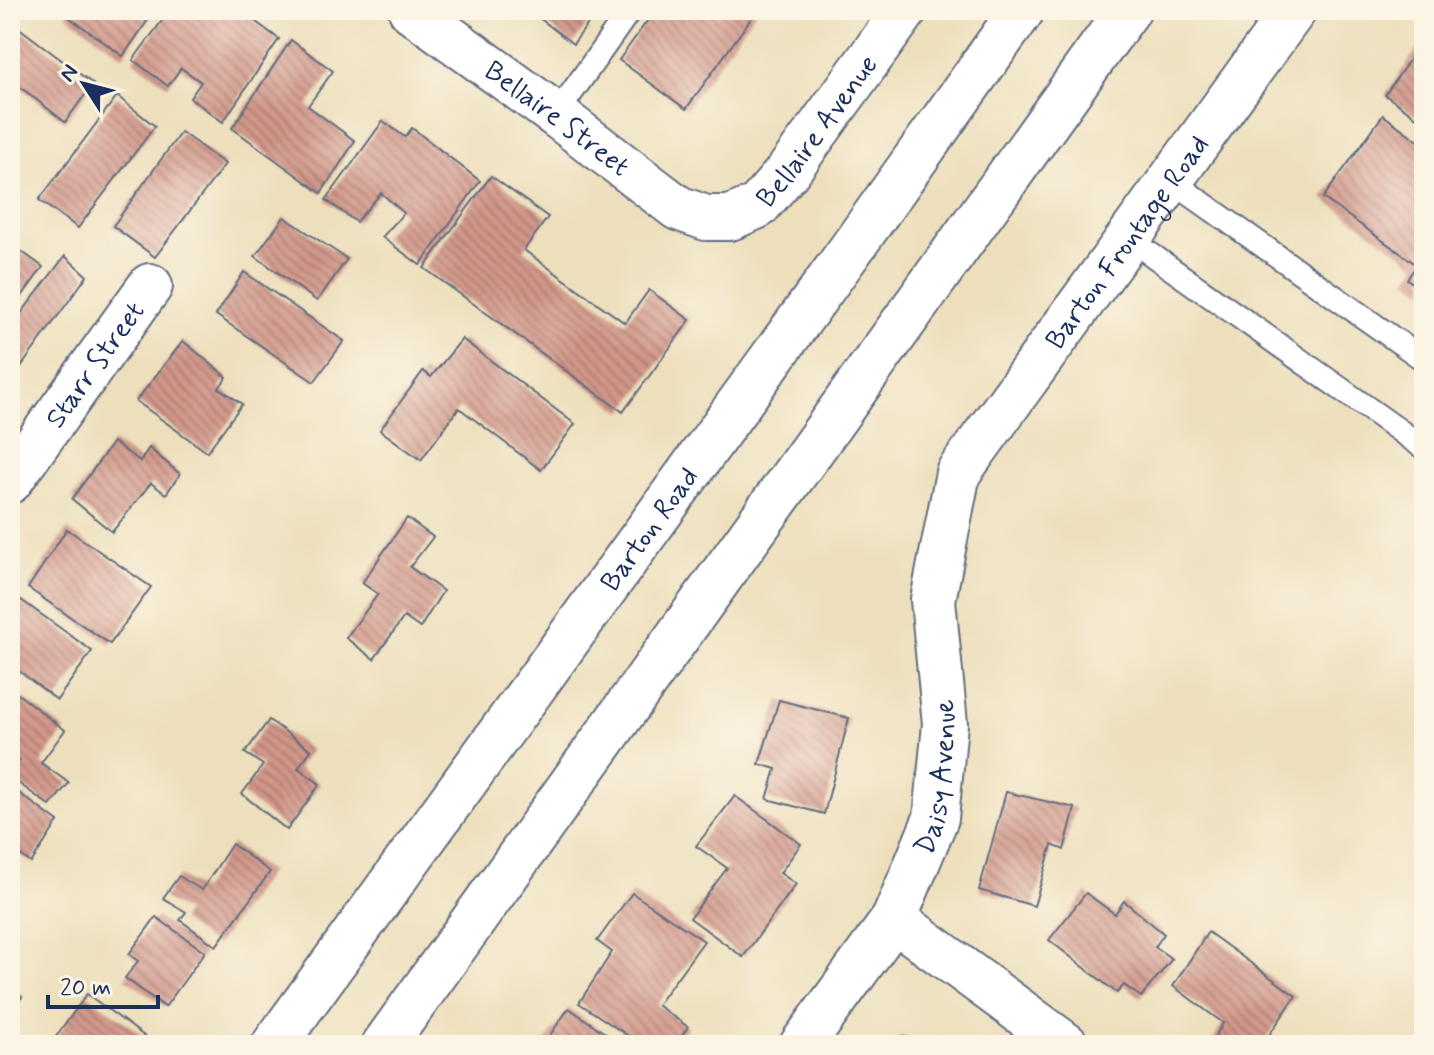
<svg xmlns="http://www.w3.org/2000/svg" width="1434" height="1055" font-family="Mynerve,sans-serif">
  <defs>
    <pattern id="building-back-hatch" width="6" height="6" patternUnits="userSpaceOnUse" patternTransform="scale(2)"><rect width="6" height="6" fill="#d19689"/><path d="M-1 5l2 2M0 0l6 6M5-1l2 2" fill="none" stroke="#a97b73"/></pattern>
  </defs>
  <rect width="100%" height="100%" fill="#fcf5e5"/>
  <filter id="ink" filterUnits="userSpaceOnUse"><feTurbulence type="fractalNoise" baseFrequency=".0125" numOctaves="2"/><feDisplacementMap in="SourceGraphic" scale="16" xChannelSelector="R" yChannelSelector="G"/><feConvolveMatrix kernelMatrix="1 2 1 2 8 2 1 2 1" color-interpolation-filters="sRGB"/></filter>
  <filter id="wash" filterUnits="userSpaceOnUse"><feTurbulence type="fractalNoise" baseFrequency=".006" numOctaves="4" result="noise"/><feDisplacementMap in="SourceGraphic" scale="32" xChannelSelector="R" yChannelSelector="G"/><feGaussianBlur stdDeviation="1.8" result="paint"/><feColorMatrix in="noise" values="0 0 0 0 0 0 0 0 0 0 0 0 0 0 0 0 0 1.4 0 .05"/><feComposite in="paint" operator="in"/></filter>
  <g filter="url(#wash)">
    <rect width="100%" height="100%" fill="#eddfbc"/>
    <g id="blocks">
      <!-- building -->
      <g fill="url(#building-back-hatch)">
        <polygon points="70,10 155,10 123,56 66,15"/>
        <polygon points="170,10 240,10 279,39 223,122 190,98 201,82 181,68 168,86 133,60"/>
        <polygon points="529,10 598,10 573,44"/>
        <polygon points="655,10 757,10 686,109 619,60"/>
        <polygon points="10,21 93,84 65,122 10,79"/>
        <polygon points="1424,39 1424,122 1385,95"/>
        <polygon points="291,40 333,71 308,106 355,141 321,193 232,128"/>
        <polygon points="117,96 155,126 78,228 39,200"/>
        <polygon points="1383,115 1424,145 1424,291 1407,279 1417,265 1323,198"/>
        <polygon points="383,121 405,137 412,128 480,181 420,265 382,237 404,213 381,193 356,222 326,200"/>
        <polygon points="181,132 225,164 155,257 113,226"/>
        <polygon points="491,176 548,217 524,250 625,323 649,290 690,320 623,412 424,268"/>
        <polygon points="284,217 347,259 317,301 255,256"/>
        <polygon points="10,243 43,267 10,313"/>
        <polygon points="65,256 87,276 10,382 10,328"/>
        <polygon points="244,272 344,341 314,382 216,315"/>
        <polygon points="462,339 575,424 541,470 459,408 421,460 380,430 423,371 431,377"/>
        <polygon points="183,341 227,377 219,388 242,404 207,452 136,401"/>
        <polygon points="113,442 140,461 149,448 180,474 166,494 151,483 112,532 72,499"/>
        <polygon points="407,518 433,537 410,567 443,591 420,628 404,617 374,659 346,638 378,594 362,583"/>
        <polygon points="67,529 151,587 110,644 28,588"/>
        <polygon points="10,592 92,651 57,700 10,664"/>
        <polygon points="10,688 65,730 41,763 69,783 50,806 10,777 10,774 20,760 10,754"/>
        <polygon points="779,700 849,718 824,814 767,799 776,769 759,764"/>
        <polygon points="269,720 311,750 298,768 320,784 287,830 242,794 263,765 245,753"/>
        <polygon points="1006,792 1075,808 1064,850 1052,845 1034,906 979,890"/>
        <polygon points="19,793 58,822 31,863 10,847 10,806"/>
        <polygon points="735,796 801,844 780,873 796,884 743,957 690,918 727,868 696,846"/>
        <polygon points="232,844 270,872 216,946 180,920 186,912 163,898 179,876 202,890"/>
        <polygon points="632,893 704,941 657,1005 688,1027 675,1045 642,1045 579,1003 612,952 597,941"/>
        <polygon points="1086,893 1115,914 1124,901 1164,934 1155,947 1172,959 1141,997 1124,985 1117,993 1049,940"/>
        <polygon points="156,917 205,952 165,1007 125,978 138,961 129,954"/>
        <polygon points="1208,932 1296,996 1262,1045 1210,1045 1223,1023 1173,986"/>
        <polygon points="10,988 22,997 10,1013"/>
        <polygon points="87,994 144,1036 137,1045 50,1045"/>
        <polygon points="569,1008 622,1045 543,1045"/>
        <polygon points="903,1036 915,1045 896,1045"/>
      </g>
    </g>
  </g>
  <g filter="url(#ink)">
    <use href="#blocks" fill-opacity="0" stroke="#646d7f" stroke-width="2"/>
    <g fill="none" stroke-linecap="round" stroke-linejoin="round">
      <defs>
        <g id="lane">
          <polyline points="556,115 630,10"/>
          <polyline points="1170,180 1424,360"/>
          <polyline points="1128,238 1424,448"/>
        </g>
        <g id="street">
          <path id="s1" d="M 411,10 L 556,115 L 678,208 L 706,218 L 730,218 L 758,206 L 788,171 L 905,10"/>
          <path id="s2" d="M 10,481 L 150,286"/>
          <polyline points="894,919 1066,1045"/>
          <path id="s3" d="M 802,1045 L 894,919 L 936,818 L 945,724 L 933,600 L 958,473 L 1294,10"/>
        </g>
        <g id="secondary">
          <path id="s4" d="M 274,1045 L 849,252 L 1022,10"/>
          <polyline points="384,1045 1128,10"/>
        </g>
      </defs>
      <!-- lane casing -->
      <use href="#lane" stroke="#646d7f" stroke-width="26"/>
      <!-- street casing -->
      <use href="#street" stroke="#646d7f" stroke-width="48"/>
      <!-- secondary casing -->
      <use href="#secondary" stroke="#646d7f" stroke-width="48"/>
      <!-- lane -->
      <use href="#lane" stroke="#fff" stroke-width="22"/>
      <!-- street -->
      <use href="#street" stroke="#fff" stroke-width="44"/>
      <!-- secondary -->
      <use href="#secondary" stroke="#fff" stroke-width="44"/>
    </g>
  </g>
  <g text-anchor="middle" stroke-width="8" stroke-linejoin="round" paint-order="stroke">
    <!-- street labels -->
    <g font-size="28" fill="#1b2f5e" stroke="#fcf5e5">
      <text dy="10" stroke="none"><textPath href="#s1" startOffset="182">Bellaire Street</textPath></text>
      <text dy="10" stroke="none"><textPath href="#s1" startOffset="512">Bellaire Avenue</textPath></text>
      <text dy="10" stroke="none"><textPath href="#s3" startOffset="900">Barton Frontage Road</textPath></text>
      <text dy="10" stroke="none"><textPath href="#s2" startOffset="144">Starr Street</textPath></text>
      <text dy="10" stroke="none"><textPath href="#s4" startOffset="638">Barton Road</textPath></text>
      <text dy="10" stroke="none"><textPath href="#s3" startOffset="306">Daisy Avenue</textPath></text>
    </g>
  </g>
  <!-- margin -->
  <rect width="1434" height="1055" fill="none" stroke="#fcf5e5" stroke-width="40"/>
  <!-- north arrow -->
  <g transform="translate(84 84) rotate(306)" stroke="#fcf5e5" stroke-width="6" paint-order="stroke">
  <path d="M0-6L14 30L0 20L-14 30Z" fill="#1b2f5e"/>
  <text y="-12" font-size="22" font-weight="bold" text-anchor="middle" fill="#1b2f5e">N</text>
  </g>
  <!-- scale -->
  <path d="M48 995v12h110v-12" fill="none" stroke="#1b2f5e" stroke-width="4"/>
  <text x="60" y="995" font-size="24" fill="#1b2f5e" stroke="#fcf5e5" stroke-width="6" paint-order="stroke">20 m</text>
</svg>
